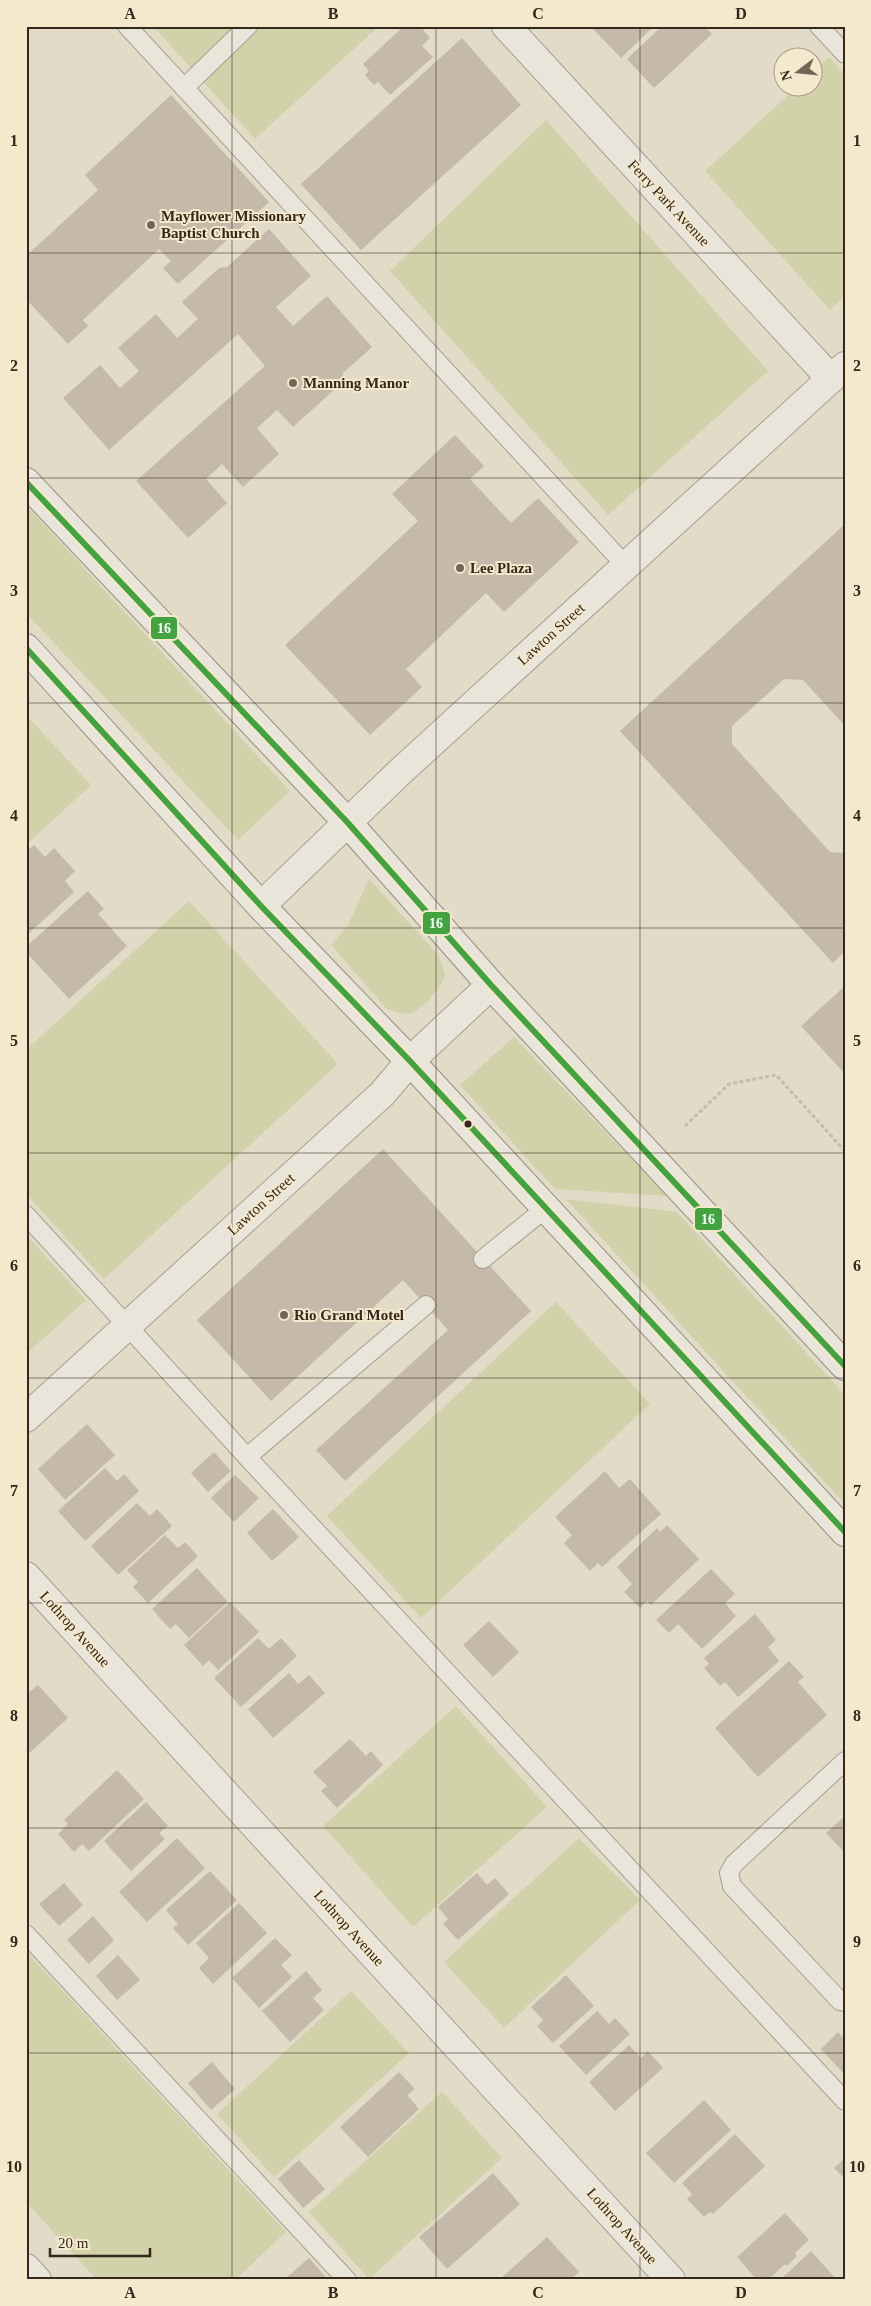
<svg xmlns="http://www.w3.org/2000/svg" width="871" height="2306" font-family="'Times New Roman',serif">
  <rect width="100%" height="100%" fill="#e2dbc8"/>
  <!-- green -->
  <g fill="#d1d2aa">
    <polygon points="153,26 379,26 255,139"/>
    <polygon points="829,57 845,75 845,296 830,310 705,171 796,88 814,88 814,72"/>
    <polygon points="546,120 768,371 608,515 390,271"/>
    <polygon points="26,505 290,791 238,840 26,613"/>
    <polygon points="26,715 91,785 26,845"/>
    <polygon points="369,879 439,956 445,974 441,985 428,1001 413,1013 404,1014 387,1009 331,945 347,927"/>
    <polygon points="189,901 338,1064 104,1279 26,1194 26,1050"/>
    <polygon points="514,1037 667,1196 555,1189 460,1085"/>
    <polygon points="566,1199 677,1212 845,1395 845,1504"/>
    <polygon points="26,1235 86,1300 26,1354"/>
    <polygon points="556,1302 650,1404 421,1618 327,1516"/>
    <polygon points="456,1706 547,1807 413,1927 323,1826"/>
    <polygon points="579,1838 640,1900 504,2028 444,1962"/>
    <polygon points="26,1951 286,2232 235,2280 97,2280 26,2202"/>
    <polygon points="351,1991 409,2053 274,2177 217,2114"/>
    <polygon points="442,2092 502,2158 369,2279 309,2212"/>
  </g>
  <!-- building -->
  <g fill="#c5b9a9">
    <polygon points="404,26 420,26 430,38 422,46 433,57 390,95 378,82 374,85 365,75 369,71 363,64"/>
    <polygon points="597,26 654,26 621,58 593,29"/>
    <polygon points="662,26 704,26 712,34 654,88 627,59"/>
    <polygon points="462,38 521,105 361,250 301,184"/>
    <polygon points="171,95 269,202 178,284 163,268 171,261 159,249 83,320 88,326 68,344 26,299 26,256 98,190 85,175"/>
    <polygon points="269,229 311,276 276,307 293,326 327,296 372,347 342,374 346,379 293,427 277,410 257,428 279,454 243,487 222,464 206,479 227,503 188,538 136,481 265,366 238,334 109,450 63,398 100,365 120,388 139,371 118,348 156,314 177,338 198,319 182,302 219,268 227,267"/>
    <polygon points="455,435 484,466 470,479 511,523 538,498 579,542 504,612 486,593 406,669 422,687 370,735 285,645 418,521 392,494"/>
    <polygon points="845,524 845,726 803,680 784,679 732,726 732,744 830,852 845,853 845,951 833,963 620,731"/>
    <polygon points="34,845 45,857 54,848 75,871 65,881 74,892 26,936 26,852"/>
    <polygon points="88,891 104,909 98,914 127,946 69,999 26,952 26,947"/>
    <polygon points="845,986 845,1074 801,1026"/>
    <polygon points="383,1149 531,1311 345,1481 316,1450 448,1330 403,1280 271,1401 197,1320"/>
    <polygon points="87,1424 115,1455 65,1500 38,1469"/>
    <polygon points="214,1452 231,1471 208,1492 191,1473"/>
    <polygon points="105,1468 117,1481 124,1474 139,1491 85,1541 58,1511"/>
    <polygon points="605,1471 619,1488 630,1479 661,1514 602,1567 598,1563 590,1571 564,1543 572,1535 555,1517"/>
    <polygon points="235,1475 259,1498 234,1522 211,1498"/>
    <polygon points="137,1503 150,1516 157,1509 172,1526 118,1575 91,1546"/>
    <polygon points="273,1509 299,1537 272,1561 247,1533"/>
    <polygon points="667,1525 699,1559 651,1605 647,1601 640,1608 624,1592 632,1584 617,1567 657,1528 660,1532"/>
    <polygon points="165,1535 178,1548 185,1542 198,1556 148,1603 133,1587 138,1582 127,1570"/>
    <polygon points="197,1568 228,1602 189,1638 176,1624 170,1629 152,1609"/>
    <polygon points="711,1569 735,1594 725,1603 736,1616 702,1649 678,1624 669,1633 656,1620"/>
    <polygon points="230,1602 259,1632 218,1670 209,1660 203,1666 184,1645"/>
    <polygon points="755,1614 776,1640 768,1647 779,1661 738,1697 725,1682 720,1686 704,1668 709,1664 704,1658"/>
    <polygon points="489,1621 519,1652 493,1677 463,1645"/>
    <polygon points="258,1638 269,1649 281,1638 297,1656 241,1707 214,1678"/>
    <polygon points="789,1661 804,1677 798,1682 827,1715 758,1777 715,1728"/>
    <polygon points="289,1673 298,1684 309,1675 325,1693 273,1738 248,1709"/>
    <polygon points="38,1685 68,1718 26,1756 26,1695"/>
    <polygon points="350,1739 366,1756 371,1751 383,1765 337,1808 321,1791 327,1786 313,1772"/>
    <polygon points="117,1770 144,1799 89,1851 82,1844 74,1852 58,1834 68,1824 64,1820"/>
    <polygon points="146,1802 168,1826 159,1833 165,1839 131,1871 104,1841"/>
    <polygon points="845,1816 845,1853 826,1833"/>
    <polygon points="177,1838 205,1868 147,1922 119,1892"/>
    <polygon points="210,1871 237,1900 188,1945 173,1928 178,1924 166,1910"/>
    <polygon points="477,1873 487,1885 495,1878 509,1894 458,1940 443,1924 448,1919 438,1907"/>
    <polygon points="64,1883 83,1905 59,1926 39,1904"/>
    <polygon points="239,1903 267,1933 213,1984 199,1968 209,1958 196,1943"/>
    <polygon points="93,1916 114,1940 89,1964 67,1940"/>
    <polygon points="275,1938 292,1955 281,1965 292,1977 259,2008 232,1978"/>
    <polygon points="118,1955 140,1980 117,2000 96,1976"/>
    <polygon points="306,1971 322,1990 313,1998 324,2010 290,2042 262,2011"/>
    <polygon points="566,1975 594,2006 553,2043 537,2026 543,2020 531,2007"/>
    <polygon points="597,2011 609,2024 615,2018 630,2034 586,2075 559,2046"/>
    <polygon points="838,2032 845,2040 845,2075 821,2049"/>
    <polygon points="629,2045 641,2058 648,2051 663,2068 615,2111 589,2082"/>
    <polygon points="212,2062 235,2089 211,2110 188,2083"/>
    <polygon points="399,2072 415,2089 407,2095 419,2109 368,2157 340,2127"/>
    <polygon points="704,2100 731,2130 674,2183 646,2153"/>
    <polygon points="735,2134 765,2166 713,2214 710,2212 704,2217 687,2199 692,2194 682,2183"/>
    <polygon points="845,2158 845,2179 834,2168"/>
    <polygon points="299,2160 325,2189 303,2208 278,2179"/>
    <polygon points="493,2173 520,2204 447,2269 419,2237"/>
    <polygon points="785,2213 809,2240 795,2253 797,2256 787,2266 785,2264 768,2280 757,2280 737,2257"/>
    <polygon points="547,2237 579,2272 570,2280 499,2280"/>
    <polygon points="811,2251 837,2280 780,2280"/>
    <polygon points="309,2258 328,2280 284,2280"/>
  </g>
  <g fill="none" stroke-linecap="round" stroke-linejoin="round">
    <defs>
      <g id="service">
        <polyline points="127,26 626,566"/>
        <polyline points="819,26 845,54"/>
        <polyline points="184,88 248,26"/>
        <polyline points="26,1215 247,1457 845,2101"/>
        <polyline points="483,1259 546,1208"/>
        <polyline points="247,1457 426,1305"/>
        <polyline points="845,1761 734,1864 729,1873 732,1886 840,2001 845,2002"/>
        <polyline points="26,1934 347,2280"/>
      </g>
      <g id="minor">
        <polyline points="506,26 831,379"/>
        <polyline points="261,906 402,770 845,366"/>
        <polyline points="26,1418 382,1094 410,1061 491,985"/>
        <polyline points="26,1576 671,2280"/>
        <polyline points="26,2268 37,2280"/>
      </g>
      <g id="secondary">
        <polyline points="26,482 348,823 491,985 845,1366"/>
        <polyline points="26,648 261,906 410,1061 845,1532"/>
      </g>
    </defs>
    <!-- service casing -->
    <use href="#service" stroke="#a69f92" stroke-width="20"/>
    <!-- minor casing -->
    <use href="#minor" stroke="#a69f92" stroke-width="30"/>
    <!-- secondary casing -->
    <use href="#secondary" stroke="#968f82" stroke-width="30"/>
    <!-- path -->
    <polyline stroke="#c2bcb2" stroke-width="3" stroke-dasharray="4 2.5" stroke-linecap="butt" points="685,1126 729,1084 776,1075 845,1151"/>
    <!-- service -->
    <use href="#service" stroke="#eae5da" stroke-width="18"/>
    <!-- minor -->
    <use href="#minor" stroke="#eae5da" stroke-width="28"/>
    <!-- secondary -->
    <use href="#secondary" stroke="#eae5da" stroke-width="28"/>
    <defs>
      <g id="bus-1">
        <polyline points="26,482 348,823 491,985 845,1366"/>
        <polyline points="26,648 261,906 410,1061 845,1532"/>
      </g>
    </defs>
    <!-- bus-1 casing -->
    <use href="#bus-1" stroke="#f4e9cd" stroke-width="10"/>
    <!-- bus-1 -->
    <use href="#bus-1" stroke="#43a340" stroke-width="6"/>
  </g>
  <!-- grid -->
  <path fill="none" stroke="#34271b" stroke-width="1" stroke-opacity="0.55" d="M 232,26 L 232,2280M 436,26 L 436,2280M 640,26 L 640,2280M 26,253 L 845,253M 26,478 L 845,478M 26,703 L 845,703M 26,928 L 845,928M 26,1153 L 845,1153M 26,1378 L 845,1378M 26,1603 L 845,1603M 26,1828 L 845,1828M 26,2053 L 845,2053"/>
  <!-- markers -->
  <g fill="#716658" stroke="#f4e9cd" stroke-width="2">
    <circle cx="151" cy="225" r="5"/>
    <circle cx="293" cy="383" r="5"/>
    <circle cx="460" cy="568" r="5"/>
    <circle cx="284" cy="1315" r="5"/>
  </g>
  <circle fill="#34271b" stroke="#f4e9cd" stroke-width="2" cx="468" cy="1124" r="4.5"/>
  <g text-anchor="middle" stroke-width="4" stroke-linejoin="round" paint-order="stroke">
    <!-- street labels -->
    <g font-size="15" fill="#34271b" stroke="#f4e9cd">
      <text transform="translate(669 203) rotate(47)" y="5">Ferry Park Avenue</text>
      <text transform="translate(551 634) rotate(-42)" y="5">Lawton Street</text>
      <text transform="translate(261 1204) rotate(-42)" y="5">Lawton Street</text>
      <text transform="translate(75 1629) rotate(48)" y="5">Lothrop Avenue</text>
      <text transform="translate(349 1928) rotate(48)" y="5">Lothrop Avenue</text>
      <text transform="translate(622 2226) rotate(48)" y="5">Lothrop Avenue</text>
    </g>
    <!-- poi labels -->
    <g font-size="15" font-weight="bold" fill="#34271b" stroke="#f4e9cd" text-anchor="start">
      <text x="161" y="221">Mayflower Missionary<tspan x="161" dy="17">Baptist Church</tspan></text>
      <text x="303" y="388">Manning Manor</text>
      <text x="470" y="573">Lee Plaza</text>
      <text x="294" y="1320">Rio Grand Motel</text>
    </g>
  </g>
  <g stroke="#f4e9cd" stroke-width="2">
    <rect x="150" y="616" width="28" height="24" rx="5" fill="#43a340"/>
    <rect x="422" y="911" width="29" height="24" rx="5" fill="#43a340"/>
    <rect x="694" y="1207" width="29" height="24" rx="5" fill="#43a340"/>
  </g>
  <g font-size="14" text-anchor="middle" font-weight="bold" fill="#fff">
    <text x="164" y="633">16</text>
    <text x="436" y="928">16</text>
    <text x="708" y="1224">16</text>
  </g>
  <!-- border -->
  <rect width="871" height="2306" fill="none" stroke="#f4e9cd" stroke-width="55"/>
  <!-- north arrow -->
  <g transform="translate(798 72) rotate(254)"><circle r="24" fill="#f4e9cd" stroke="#a79b86"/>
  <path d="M0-4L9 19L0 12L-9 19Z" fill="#716658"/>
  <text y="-8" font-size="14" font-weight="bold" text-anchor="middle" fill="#34271b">N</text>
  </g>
  <!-- scale -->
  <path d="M50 2248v8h100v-8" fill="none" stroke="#34271b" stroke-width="2.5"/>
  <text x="58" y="2248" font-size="15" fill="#34271b" stroke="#f4e9cd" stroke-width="4" paint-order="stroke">20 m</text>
  <rect x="28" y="28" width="816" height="2250" fill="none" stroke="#34271b" stroke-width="2"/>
  <g font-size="16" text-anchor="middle" font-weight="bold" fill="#34271b">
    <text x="130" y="19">A</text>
    <text x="333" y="19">B</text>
    <text x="538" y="19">C</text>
    <text x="741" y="19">D</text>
    <text x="14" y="146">1</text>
    <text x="857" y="146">1</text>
    <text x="14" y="371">2</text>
    <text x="857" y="371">2</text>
    <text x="14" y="596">3</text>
    <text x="857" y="596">3</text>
    <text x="14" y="821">4</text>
    <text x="857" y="821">4</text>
    <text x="14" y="1046">5</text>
    <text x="857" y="1046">5</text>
    <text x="14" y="1271">6</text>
    <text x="857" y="1271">6</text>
    <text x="14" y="1496">7</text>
    <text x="857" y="1496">7</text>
    <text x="14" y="1721">8</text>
    <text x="857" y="1721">8</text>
    <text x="14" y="1947">9</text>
    <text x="857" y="1947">9</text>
    <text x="14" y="2172">10</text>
    <text x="857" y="2172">10</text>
    <text x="130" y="2298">A</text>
    <text x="333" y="2298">B</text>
    <text x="538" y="2298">C</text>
    <text x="741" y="2298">D</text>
  </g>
</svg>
